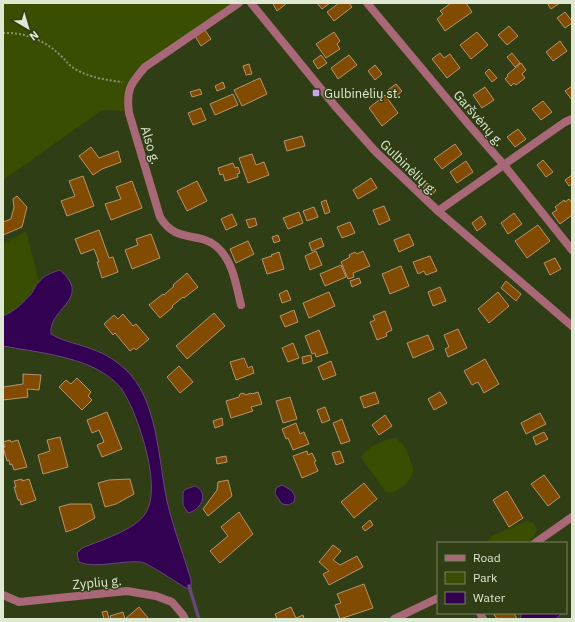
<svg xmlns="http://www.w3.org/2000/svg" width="575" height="622" font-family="'IBM Plex Sans',sans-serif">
  <rect width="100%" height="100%" fill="#303e15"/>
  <!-- green -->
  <g fill="#394e00">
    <path d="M 3,3 L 231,3 C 206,21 181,38 156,56 C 148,62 137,68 132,76 C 126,87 124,99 125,111 L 102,110 L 3,180 Z"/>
    <path d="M 26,231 L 39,281 C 30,295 19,309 3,316 L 3,244 Z"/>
    <path d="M 395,438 C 402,442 405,447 408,454 C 409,459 413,465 413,469 C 413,481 400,489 391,493 L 386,492 L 361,457 C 371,445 380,441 395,438 Z"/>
    <path d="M 526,521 L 533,523 L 537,529 C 535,535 532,541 525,543 C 519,545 495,543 486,543 L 492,536 Z"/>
  </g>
  <!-- water -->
  <g fill="#320152" stroke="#664778">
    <path d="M 60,270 C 93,299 48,308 51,334 C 64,342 80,344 94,350 C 106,354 116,361 125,369 C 158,399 158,459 167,501 C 173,527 183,553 191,580 L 191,590 L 184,587 C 176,582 148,563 141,562 C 123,560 95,569 79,562 L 77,553 L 82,548 C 99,541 135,530 145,514 C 163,490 139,417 124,393 C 120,385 112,379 105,374 C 78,356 35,352 3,346 L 3,316 C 15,311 23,303 32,293 C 34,289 36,285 39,282 C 43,276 53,272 60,270 Z"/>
    <polygon points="282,485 291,490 295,496 294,502 289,505 282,504 275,494 276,488"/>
    <path d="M 195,486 C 210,493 201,510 188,513 L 183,505 L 183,492 L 186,489 Z"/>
    <polygon points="522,613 562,613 556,619 520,619"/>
  </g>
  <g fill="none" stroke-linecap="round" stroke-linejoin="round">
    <!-- stream -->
    <polyline stroke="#664778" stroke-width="3.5" points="189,586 199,619"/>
  </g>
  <!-- building -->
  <g fill="#814c02" stroke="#b79371">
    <polygon points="275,3 287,3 277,11 273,4"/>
    <polygon points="317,3 330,3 322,9"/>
    <polygon points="339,3 349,3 352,7 334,21 327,12"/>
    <polygon points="451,3 466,3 472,12 445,31 437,19 443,14 440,11"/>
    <polygon points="547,3 560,3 551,9"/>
    <polygon points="565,12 572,21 572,23 565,28 557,18"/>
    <polygon points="509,26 518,36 507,45 498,35"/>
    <polygon points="205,30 211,39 201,46 195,36"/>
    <polygon points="334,32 340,41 337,44 340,49 326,58 316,44"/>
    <polygon points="477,32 488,45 471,59 460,45"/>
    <polygon points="560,41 567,51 553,61 546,52"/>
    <polygon points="440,53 444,58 450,54 460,68 447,78 432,59"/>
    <polygon points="512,53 520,63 515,67 507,57"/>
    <polygon points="321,55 327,63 318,69 313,61"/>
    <polygon points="349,55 357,65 338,79 331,68"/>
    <polygon points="521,63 526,70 522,74 525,78 516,85 514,83 511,86 505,79 508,76 507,75"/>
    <polygon points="249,64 252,74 246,75 243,66"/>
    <polygon points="375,65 382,74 375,80 368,71"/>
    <polygon points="489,69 497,78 492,82 485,73"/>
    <polygon points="260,78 267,94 242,106 234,90"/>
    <polygon points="223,82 225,88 217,91 215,86"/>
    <polygon points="396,84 402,91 394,98 388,90"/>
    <polygon points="572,86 572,100 565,91"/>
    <polygon points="485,87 494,100 482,108 473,95"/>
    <polygon points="200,89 202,94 192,97 190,92"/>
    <polygon points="233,94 238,105 215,115 210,104"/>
    <polygon points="385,95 398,113 382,126 369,108"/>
    <polygon points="543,101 552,112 541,120 532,109"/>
    <polygon points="201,108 206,120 193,125 188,113"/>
    <polygon points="518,129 526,139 515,147 507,137"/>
    <polygon points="302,136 305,146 287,151 284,141"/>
    <polygon points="455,144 462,154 442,169 434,159"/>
    <polygon points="91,147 99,158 118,151 121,162 102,169 93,175 79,156"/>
    <polygon points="252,154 256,165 264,162 269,175 248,183 239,158"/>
    <polygon points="543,160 553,172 546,177 537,165"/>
    <polygon points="466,161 473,172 457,183 450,172"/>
    <polygon points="233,163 235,168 238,167 240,173 237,174 238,177 225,181 223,174 220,175 218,168"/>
    <polygon points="572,175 572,184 569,186 565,180"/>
    <polygon points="83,176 94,206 67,216 61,201 75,196 69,181"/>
    <polygon points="371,178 377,188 358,199 353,190"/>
    <polygon points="132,181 142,208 111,220 105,204 121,199 116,187"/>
    <polygon points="197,181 207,201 187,211 177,191"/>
    <polygon points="427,183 436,190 432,195 423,188"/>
    <polygon points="17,196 27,207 22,227 3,235 3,222 11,219 14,207 13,199"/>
    <polygon points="569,199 572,203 572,215 560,224 552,213 557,210 555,207 564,200 565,202"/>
    <polygon points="326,200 330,212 325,214 321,202"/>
    <polygon points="384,206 390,220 379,225 373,210"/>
    <polygon points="314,207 318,217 307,221 303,211"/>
    <polygon points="299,212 303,223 288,229 283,218"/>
    <polygon points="514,213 522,224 508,234 501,223"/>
    <polygon points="232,214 237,225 226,230 221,219"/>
    <polygon points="481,216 486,224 477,231 472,223"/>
    <polygon points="255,218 257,225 249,228 246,220"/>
    <polygon points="350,222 355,233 342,238 337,227"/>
    <polygon points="538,225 550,241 527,258 515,241"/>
    <polygon points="99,230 109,258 113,257 118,272 102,278 97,262 99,262 94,249 81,254 75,239"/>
    <polygon points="151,234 160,258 132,269 125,250 138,245 136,239"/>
    <polygon points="409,234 414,245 399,252 394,240"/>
    <polygon points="278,235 280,241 274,243 272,237"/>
    <polygon points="321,238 324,246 312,251 309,243"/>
    <polygon points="248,241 254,254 236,263 230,249"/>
    <polygon points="316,251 322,265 310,270 305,256"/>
    <polygon points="363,251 370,266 353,273 354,277 348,279 341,262 350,257 349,255 355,252 357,254"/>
    <polygon points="279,252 284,269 267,274 262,259 272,256 271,255"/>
    <polygon points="430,256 437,271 426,275 424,271 418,274 413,262"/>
    <polygon points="555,258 561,269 550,275 544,263"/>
    <polygon points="341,265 346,277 325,286 320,274"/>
    <polygon points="401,266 409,286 390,294 382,274"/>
    <polygon points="187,273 198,287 184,298 183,297 172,306 173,307 160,318 149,305 163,294 164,295 174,286 173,285"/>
    <polygon points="359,278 361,283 352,287 350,281"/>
    <polygon points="506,281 521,294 516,301 501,288"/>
    <polygon points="440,287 446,301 433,306 428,292"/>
    <polygon points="287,290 291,300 282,303 279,294"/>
    <polygon points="329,292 335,306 309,318 303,303"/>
    <polygon points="498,292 509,306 489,323 478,309"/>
    <polygon points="294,310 298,322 285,327 280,316"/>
    <polygon points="385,311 392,330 386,333 387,336 377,340 370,322 375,320 373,316"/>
    <polygon points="214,313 225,326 187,359 176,346"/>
    <polygon points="123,314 133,326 136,324 149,339 136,350 134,348 130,351 115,333 113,335 104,324 114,315 118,319"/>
    <polygon points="458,329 467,348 448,357 445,349 449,347 444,335"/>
    <polygon points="319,330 328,353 316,357 315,353 312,354 305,336"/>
    <polygon points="428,335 434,349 413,358 407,343"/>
    <polygon points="293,343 299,358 288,362 282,348"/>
    <polygon points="311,355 312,361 303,364 302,357"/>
    <polygon points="244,358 248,368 252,366 254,373 236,380 230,362"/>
    <polygon points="485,359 499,384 484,393 478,382 472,385 464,371"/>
    <polygon points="331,361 336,375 323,380 318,367"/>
    <polygon points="179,366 193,382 180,393 167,377"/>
    <polygon points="23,374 41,375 39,390 27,389 28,397 3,400 3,387 23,384"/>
    <polygon points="77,378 91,392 88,396 92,400 82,410 59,387 66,380 71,384"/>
    <polygon points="258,392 262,404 251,407 253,411 231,418 226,401 239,397 240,394 243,393 246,395 251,393 252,394"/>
    <polygon points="375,392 379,403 364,408 360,397"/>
    <polygon points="440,392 447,403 434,410 428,399"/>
    <polygon points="290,397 297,419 283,423 276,401"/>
    <polygon points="325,407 330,420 322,423 317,410"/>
    <polygon points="107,412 122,449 102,457 97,445 104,442 99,430 92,433 87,420"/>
    <polygon points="540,413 546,424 526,434 521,423"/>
    <polygon points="385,415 392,426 379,435 372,425"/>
    <polygon points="222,418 223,425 215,428 213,421"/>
    <polygon points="342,419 350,441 341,444 333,423"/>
    <polygon points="296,423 300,434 304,432 309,444 293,450 288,438 286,439 282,429"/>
    <polygon points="544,432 548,439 536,445 533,437"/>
    <polygon points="60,437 68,467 43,474 38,455 50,451 47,440"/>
    <polygon points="10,440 11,442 18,440 27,467 14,470 12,464 10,465 9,460 7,461 3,447 5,447 3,442"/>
    <polygon points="307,451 308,455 312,453 316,461 314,462 318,471 302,478 293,456"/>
    <polygon points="340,451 344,462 336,465 332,453"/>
    <polygon points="226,456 227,462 217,464 216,458"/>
    <polygon points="544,475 560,497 548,506 531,484"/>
    <polygon points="22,479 22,481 29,479 36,500 21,505 20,500 18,500 14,487 16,487 14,481"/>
    <polygon points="130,479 134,494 116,504 105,507 98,483 109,480"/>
    <polygon points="228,480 232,496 208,516 203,509 217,490 218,482"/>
    <polygon points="364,483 377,499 354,518 341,502"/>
    <polygon points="507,491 523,518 509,527 493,500"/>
    <polygon points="70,504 91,504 95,518 77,528 66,532 59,507"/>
    <polygon points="239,512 253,534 220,563 210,551 228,536 221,527"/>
    <polygon points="370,520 373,525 365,531 362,527"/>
    <polygon points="333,545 341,551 333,560 340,565 357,556 363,567 329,585 323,574 329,571 319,562"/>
    <polygon points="364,584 373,608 340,619 335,605 341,603 337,594"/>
    <polygon points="139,607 149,619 111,619 110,616 123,612 125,619"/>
    <polygon points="291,607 296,618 303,615 304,619 277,619 275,614"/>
    <polygon points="107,611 109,619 104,619 102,612"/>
    <polygon points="493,613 514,613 517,619 497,619"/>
  </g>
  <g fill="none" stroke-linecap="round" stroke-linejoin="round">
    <!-- path -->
    <path stroke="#879373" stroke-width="2" stroke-dasharray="2 2" stroke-linecap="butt" d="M 3,33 C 24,32 44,40 59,54 C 64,58 67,63 72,67 C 87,77 105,80 122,82"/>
    <!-- minor -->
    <g stroke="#a96877" stroke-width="8">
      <path d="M 239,3 L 145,67 C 130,84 126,90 129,113 L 160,217 C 176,244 198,231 216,246 C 233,260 236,285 241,305"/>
      <polyline points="251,3 335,106 375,151 438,211 572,326"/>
      <polyline points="367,3 469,125 503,164 572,250"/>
      <polyline points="438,211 565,122 572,119"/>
      <polyline points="535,543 572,517"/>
      <polyline points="3,595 19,602 127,591 156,596 172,602 183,615 185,619"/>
      <polyline points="480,613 483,619"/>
      <polyline points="394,619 438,598"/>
    </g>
  </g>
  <!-- markers -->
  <rect fill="#c8a6ef" stroke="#303e15" stroke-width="1.5" x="312" y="89" width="8" height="8" rx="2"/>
  <g text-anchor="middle" stroke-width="3" stroke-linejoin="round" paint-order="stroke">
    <!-- poi labels -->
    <g font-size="13" fill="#dfe9d2" stroke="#303e15" text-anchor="start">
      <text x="324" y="98">Gulbinėlių st.</text>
    </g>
    <!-- street labels -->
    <g font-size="13" fill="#dfe9d2" stroke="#303e15">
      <text transform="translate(479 118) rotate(49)" y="5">Garšvėnų g.</text>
      <text transform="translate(151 145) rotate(73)" y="5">Also g.</text>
      <text transform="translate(409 167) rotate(44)" y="5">Gulbinėlių g.</text>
      <text transform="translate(97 582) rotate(-5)" y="5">Zyplių g.</text>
    </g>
  </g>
  <!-- border -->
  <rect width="575" height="622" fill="none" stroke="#dfe9d2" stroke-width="8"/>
  <!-- legend -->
  <rect x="437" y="542" width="130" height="72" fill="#303e15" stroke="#768261"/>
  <rect x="445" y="555" width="20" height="6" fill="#a96877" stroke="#768261"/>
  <text x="473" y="562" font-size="12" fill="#dfe9d2">Road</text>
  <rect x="445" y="572" width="20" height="12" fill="#394e00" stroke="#768261"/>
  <text x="473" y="582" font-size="12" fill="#dfe9d2">Park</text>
  <rect x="445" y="592" width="20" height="12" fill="#320152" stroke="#768261"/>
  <text x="473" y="602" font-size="12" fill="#dfe9d2">Water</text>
  <!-- north arrow -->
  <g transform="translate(28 28) rotate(142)" stroke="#303e15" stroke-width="3" paint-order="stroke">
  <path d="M0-3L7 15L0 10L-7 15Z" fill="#dfe9d2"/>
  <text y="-6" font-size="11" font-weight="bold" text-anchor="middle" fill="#dfe9d2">N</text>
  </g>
</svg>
